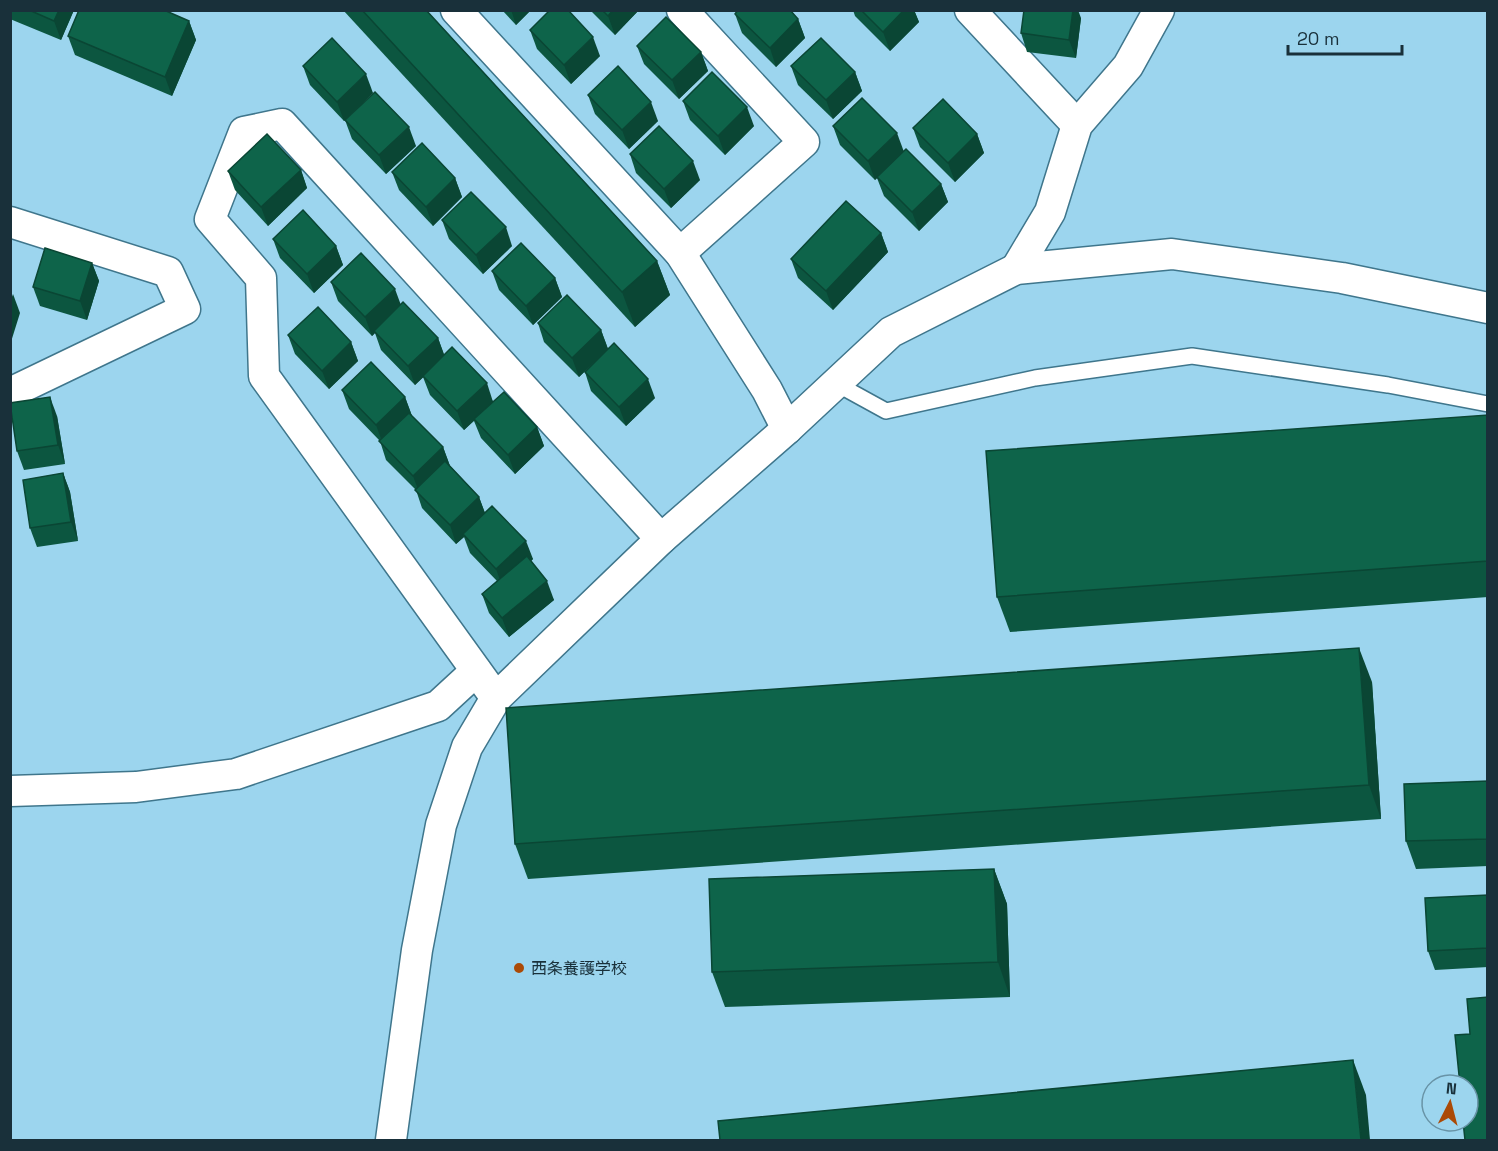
<svg xmlns="http://www.w3.org/2000/svg" width="1498" height="1151" font-family="'Space Grotesk','Noto Sans JP',sans-serif">
  <rect width="100%" height="100%" fill="#9cd5ee"/>
  <g fill="none" stroke-linecap="round" stroke-linejoin="round">
    <defs>
      <polyline id="lane" points="835,383 886,411 1035,378 1192,356 1388,385 1488,404"/>
      <g id="street">
        <polyline points="456,10 680,253 767,390 787,429"/>
        <polyline points="970,10 1077,125"/>
        <polyline points="10,222 168,272 185,309 10,393"/>
        <polyline points="680,253 804,142 682,10"/>
        <polyline points="1016,269 1050,212 1077,125 1128,66 1159,10"/>
        <polyline points="496,698 264,376 261,278 210,219 244,132 282,124 661,539"/>
        <polyline points="10,791 136,787 236,774 438,706 476,671"/>
        <polyline points="391,1140 417,950 441,825 467,747 496,698 661,539 787,429 891,332 1016,269 1172,254 1342,278 1488,308"/>
      </g>
    </defs>
    <!-- lane casing -->
    <use href="#lane" stroke="#3f768c" stroke-width="18"/>
    <!-- street casing -->
    <use href="#street" stroke="#3f768c" stroke-width="33"/>
    <!-- lane -->
    <use href="#lane" stroke="#fff" stroke-width="15"/>
    <!-- street -->
    <use href="#street" stroke="#fff" stroke-width="30"/>
  </g>
  <!-- wall -->
  <g fill="#0c5640">
    <polygon points="10,10 74,10 61,40 10,19"/>
    <polygon points="343,10 426,10 657,261 670,295 635,327"/>
    <polygon points="502,10 531,10 516,25"/>
    <polygon points="590,10 639,10 615,35"/>
    <polygon points="853,10 914,10 919,22 890,51 855,16"/>
    <polygon points="735,14 798,19 805,38 776,67 742,33"/>
    <polygon points="1081,18 1076,58 1027,52 1021,33"/>
    <polygon points="189,21 196,40 172,96 75,55 68,36"/>
    <polygon points="530,30 600,56 571,84 537,49"/>
    <polygon points="637,46 701,52 708,71 679,99 644,64"/>
    <polygon points="303,66 373,93 344,121 310,85"/>
    <polygon points="791,66 855,72 862,91 833,119 798,85"/>
    <polygon points="588,95 658,121 629,149 595,114"/>
    <polygon points="683,101 754,126 725,155 690,120"/>
    <polygon points="345,120 416,146 386,174 352,139"/>
    <polygon points="833,126 904,151 941,184 948,202 919,231 884,196 877,178 875,180 840,145"/>
    <polygon points="913,128 977,134 984,153 955,182 920,147"/>
    <polygon points="630,154 700,180 671,208 636,173"/>
    <polygon points="301,170 307,188 268,226 235,190 228,171"/>
    <polygon points="392,172 455,178 462,197 433,226 399,190"/>
    <polygon points="442,220 512,246 483,274 449,239"/>
    <polygon points="881,233 888,252 833,310 798,278 791,259"/>
    <polygon points="273,239 336,246 343,265 314,293 280,258"/>
    <polygon points="92,263 99,281 87,320 40,306 33,287"/>
    <polygon points="492,271 555,278 562,297 533,325 499,290"/>
    <polygon points="331,282 401,305 438,338 444,355 493,401 537,427 544,446 515,474 481,438 474,421 464,430 430,395 423,377 415,385 381,350 375,333 372,336 338,301"/>
    <polygon points="538,323 601,330 608,349 579,377 544,342"/>
    <polygon points="288,335 351,342 358,361 329,389 295,354"/>
    <polygon points="585,372 655,398 626,426 591,391"/>
    <polygon points="342,390 405,397 412,416 443,447 450,466 479,497 485,513 533,559 531,561 554,600 509,637 489,613 482,594 497,581 470,553 464,537 456,544 422,508 416,490 386,460 380,441 349,409"/>
    <polygon points="1488,415 1488,597 1010,632 997,597"/>
    <polygon points="57,416 65,464 24,470 17,451"/>
    <polygon points="63,473 70,492 78,541 37,547 30,528"/>
    <polygon points="1372,682 1381,819 528,879 515,844"/>
    <polygon points="1488,781 1488,866 1416,869 1406,841"/>
    <polygon points="994,869 1007,904 1010,997 725,1007 712,972"/>
    <polygon points="1488,895 1488,967 1435,970 1428,951"/>
  </g>
  <!-- shaded-wall -->
  <g fill="#0a4634">
    <polygon points="59,10 74,10 61,40 54,21"/>
    <polygon points="511,10 531,10 516,25"/>
    <polygon points="613,10 639,10 615,35 608,16"/>
    <polygon points="904,10 914,10 919,22 890,51 883,32"/>
    <polygon points="1073,10 1078,10 1081,18 1076,58 1069,40"/>
    <polygon points="798,19 805,38 776,67 770,48"/>
    <polygon points="189,21 196,40 172,96 165,77"/>
    <polygon points="593,37 600,56 571,84 564,65"/>
    <polygon points="701,52 708,71 679,99 672,80"/>
    <polygon points="855,72 862,91 833,119 826,100"/>
    <polygon points="366,74 373,93 344,121 337,102"/>
    <polygon points="651,102 658,121 629,149 622,130"/>
    <polygon points="747,107 754,126 725,155 718,136"/>
    <polygon points="409,127 416,146 386,174 379,155"/>
    <polygon points="897,133 904,152 875,180 868,161"/>
    <polygon points="977,134 984,153 955,182 948,163"/>
    <polygon points="693,161 700,180 671,208 664,189"/>
    <polygon points="301,170 307,188 268,226 261,207"/>
    <polygon points="455,178 462,197 433,226 426,207"/>
    <polygon points="941,184 948,202 919,231 912,212"/>
    <polygon points="506,227 512,246 483,274 476,255"/>
    <polygon points="881,233 888,252 833,310 826,291"/>
    <polygon points="336,246 343,265 314,293 307,274"/>
    <polygon points="657,261 670,295 635,327 622,292"/>
    <polygon points="92,263 99,281 87,320 80,301"/>
    <polygon points="555,278 562,297 533,325 526,306"/>
    <polygon points="395,289 402,308 374,331 375,333 372,336 365,317"/>
    <polygon points="13,294 20,313 10,345 10,302"/>
    <polygon points="601,330 608,349 579,377 572,358"/>
    <polygon points="438,338 445,357 415,385 408,366"/>
    <polygon points="351,342 358,361 329,389 322,371"/>
    <polygon points="648,379 655,398 626,426 619,407"/>
    <polygon points="487,383 493,402 464,430 457,411"/>
    <polygon points="50,397 57,416 65,464 58,445"/>
    <polygon points="405,397 412,416 383,444 376,425"/>
    <polygon points="537,427 544,446 515,474 508,455"/>
    <polygon points="443,447 450,466 420,495 413,476"/>
    <polygon points="63,473 70,492 78,541 71,522"/>
    <polygon points="479,497 486,516 463,534 464,537 456,544 450,525"/>
    <polygon points="526,541 533,559 503,588 496,569"/>
    <polygon points="547,581 554,600 509,637 502,618"/>
    <polygon points="1359,648 1372,682 1381,819 1369,785"/>
    <polygon points="994,869 1007,904 1010,997 998,962"/>
    <polygon points="1353,1060 1366,1095 1370,1140 1361,1140"/>
  </g>
  <!-- building -->
  <g fill="#0e644a" stroke="#0a4634" stroke-width="1.5">
    <polygon points="29,10 59,10 54,21"/>
    <polygon points="79,10 164,10 189,21 165,77 68,36"/>
    <polygon points="362,10 426,10 657,261 622,292"/>
    <polygon points="550,10 568,10 593,37 564,65 530,30"/>
    <polygon points="602,10 613,10 608,16"/>
    <polygon points="738,10 790,10 798,19 770,48 735,14"/>
    <polygon points="861,10 904,10 883,32"/>
    <polygon points="1024,10 1073,10 1069,40 1021,33"/>
    <polygon points="666,17 701,52 672,80 637,46"/>
    <polygon points="332,38 366,74 337,102 303,66"/>
    <polygon points="821,38 855,72 826,100 791,66"/>
    <polygon points="618,66 651,102 622,130 588,95"/>
    <polygon points="712,72 747,107 718,136 683,101"/>
    <polygon points="375,92 409,127 379,155 345,120"/>
    <polygon points="862,98 897,133 868,161 833,126"/>
    <polygon points="943,99 977,134 948,163 913,128"/>
    <polygon points="659,126 693,161 664,189 630,154"/>
    <polygon points="267,134 301,170 261,207 228,171"/>
    <polygon points="422,143 455,178 426,207 392,172"/>
    <polygon points="906,149 941,184 912,212 877,177"/>
    <polygon points="471,192 506,227 476,255 442,220"/>
    <polygon points="846,201 881,233 826,291 791,259"/>
    <polygon points="303,210 336,246 307,274 273,239"/>
    <polygon points="521,243 555,278 526,306 492,271"/>
    <polygon points="45,248 92,263 80,301 33,287"/>
    <polygon points="361,253 395,289 365,317 331,282"/>
    <polygon points="567,295 601,330 572,358 538,323"/>
    <polygon points="403,302 438,338 408,366 374,331"/>
    <polygon points="318,307 351,342 322,371 288,335"/>
    <polygon points="614,343 648,379 619,407 585,372"/>
    <polygon points="452,347 487,383 457,411 423,376"/>
    <polygon points="371,362 405,397 376,425 342,390"/>
    <polygon points="504,392 537,427 508,455 474,419"/>
    <polygon points="50,397 58,445 17,451 10,403"/>
    <polygon points="409,413 443,447 413,476 379,441"/>
    <polygon points="1488,415 1488,561 997,597 986,451"/>
    <polygon points="445,461 479,497 450,525 415,490"/>
    <polygon points="63,473 71,522 30,528 23,480"/>
    <polygon points="492,506 526,541 496,569 463,534"/>
    <polygon points="527,556 547,581 502,618 482,594"/>
    <polygon points="1359,648 1369,785 515,844 506,708"/>
    <polygon points="1488,781 1488,839 1406,841 1404,784"/>
    <polygon points="994,869 998,962 712,972 709,879"/>
    <polygon points="1488,895 1488,948 1428,951 1425,898"/>
    <polygon points="1488,997 1488,1140 1465,1140 1463,1121 1468,1121 1468,1085 1460,1085 1455,1035 1470,1034 1467,999"/>
    <polygon points="1353,1060 1361,1140 720,1140 718,1121"/>
  </g>
  <!-- markers -->
  <circle fill="#ab4a06" stroke="#9cd5ee" stroke-width="2" cx="519" cy="968" r="6"/>
  <g text-anchor="middle" stroke-width="6" stroke-linejoin="round" paint-order="stroke">
    <!-- poi labels -->
    <g font-size="16" fill="#19303a" stroke="#9cd5ee" text-anchor="start">
      <text x="531" y="974">西条養護学校</text>
    </g>
  </g>
  <!-- border -->
  <rect width="1498" height="1151" fill="none" stroke="#19303a" stroke-width="24"/>
  <!-- north arrow -->
  <g transform="translate(1450 1103) rotate(6)"><circle r="28" fill="#9cd5ee" stroke="#6893a6" stroke-width="1.5"/>
  <path d="M0-4.5L10 22L0 15L-10 22Z" fill="#ab4a06"/>
  <text y="-9" font-size="16" font-weight="bold" text-anchor="middle" fill="#19303a">N</text>
  </g>
  <!-- scale -->
  <path d="M1288 45v9h114v-9" fill="none" stroke="#19303a" stroke-width="3"/>
  <text x="1297" y="45" font-size="18" fill="#19303a" stroke="#9cd5ee" stroke-width="4.5" paint-order="stroke">20 m</text>
</svg>
